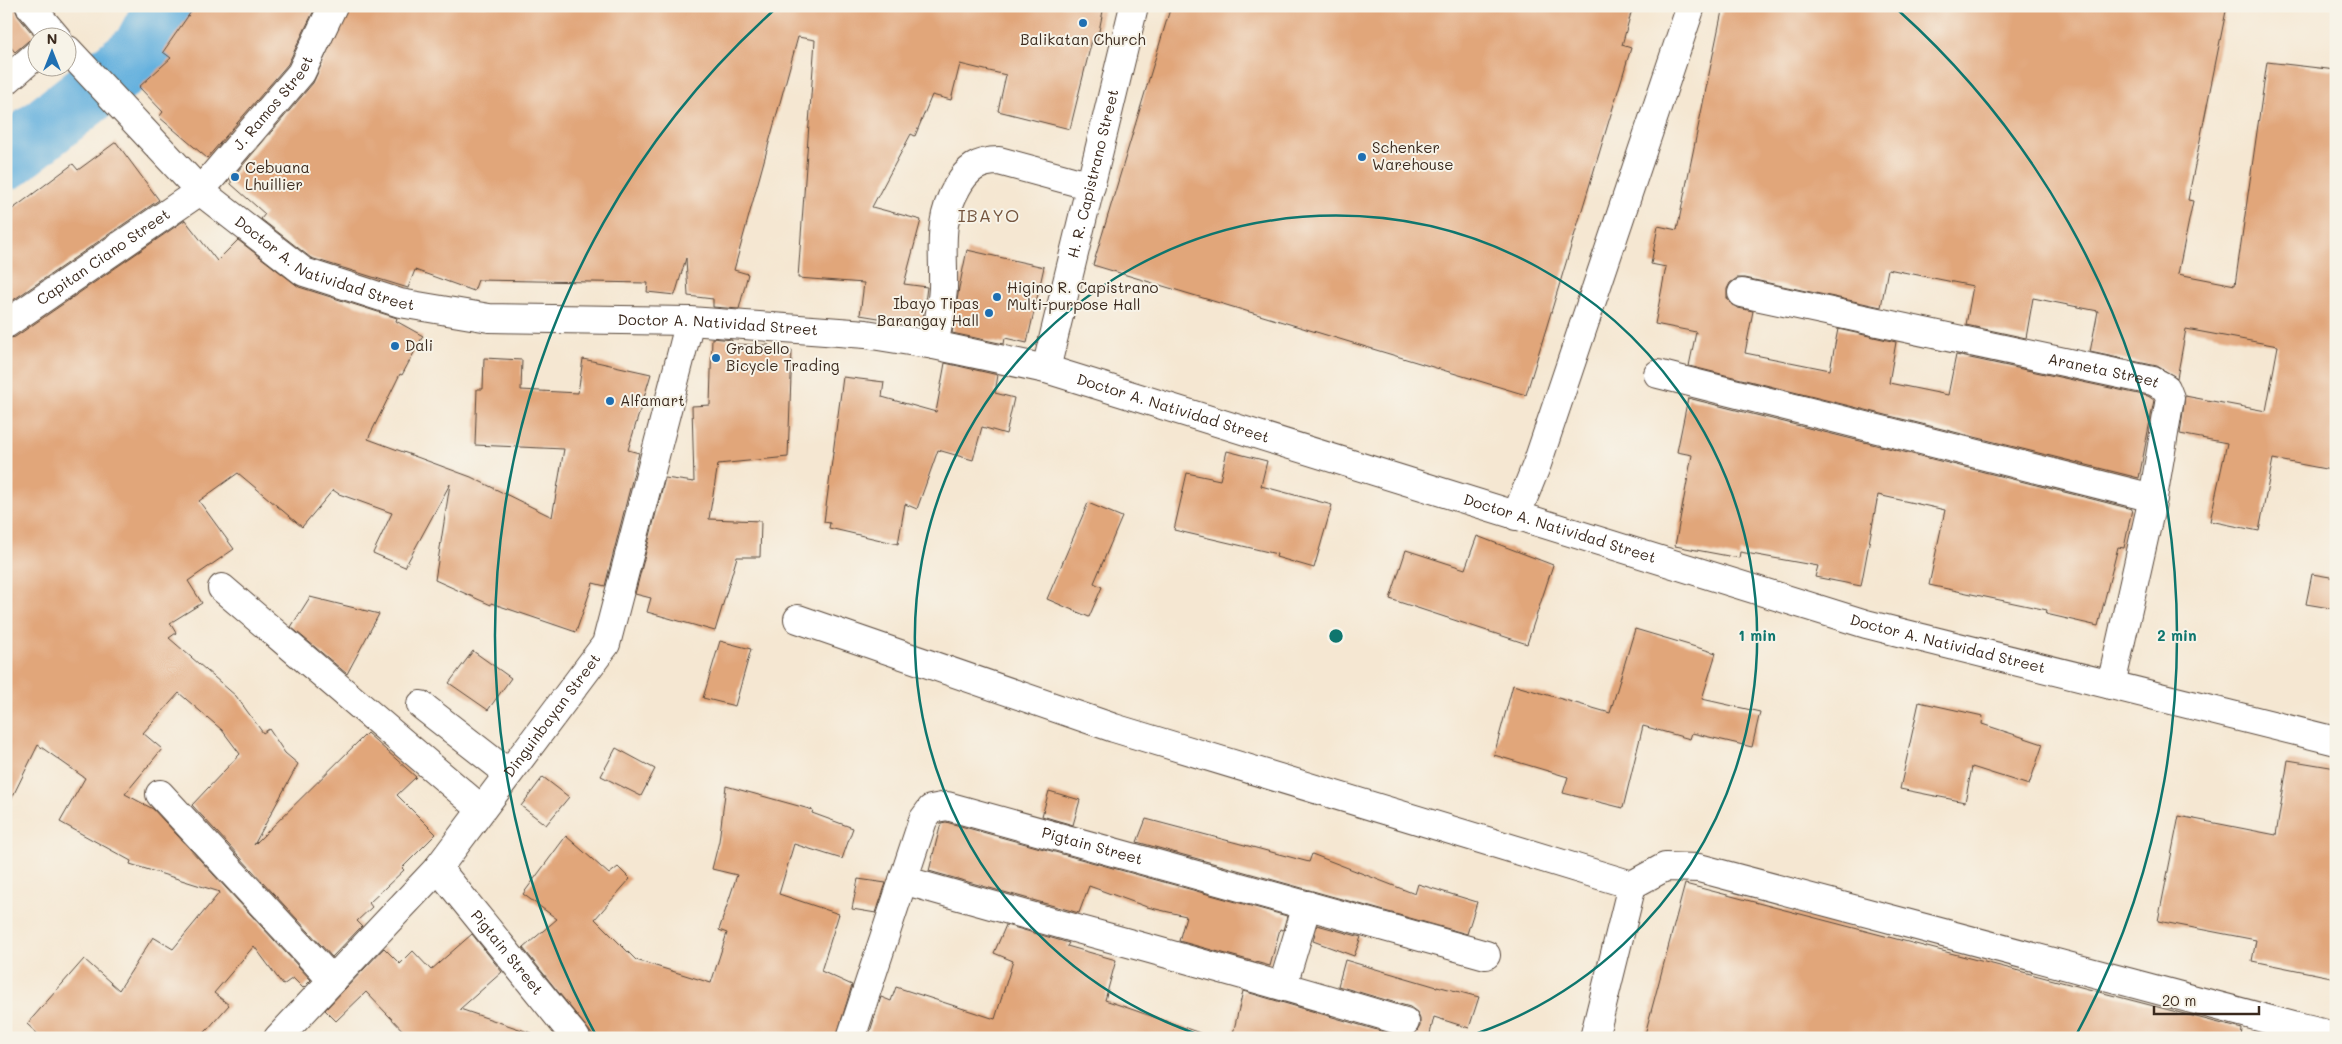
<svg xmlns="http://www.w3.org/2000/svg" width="2342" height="1044" font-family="Mali,sans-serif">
  <rect width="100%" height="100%" fill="#f7f3e8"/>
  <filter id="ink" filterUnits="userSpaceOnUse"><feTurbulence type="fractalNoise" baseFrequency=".02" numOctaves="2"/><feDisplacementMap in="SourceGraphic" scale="10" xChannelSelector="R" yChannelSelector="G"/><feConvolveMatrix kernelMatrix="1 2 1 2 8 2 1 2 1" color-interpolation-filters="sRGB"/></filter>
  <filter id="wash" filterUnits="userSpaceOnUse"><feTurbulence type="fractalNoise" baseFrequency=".0096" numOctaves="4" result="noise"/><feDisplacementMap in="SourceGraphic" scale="20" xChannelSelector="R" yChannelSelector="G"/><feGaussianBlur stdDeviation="1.12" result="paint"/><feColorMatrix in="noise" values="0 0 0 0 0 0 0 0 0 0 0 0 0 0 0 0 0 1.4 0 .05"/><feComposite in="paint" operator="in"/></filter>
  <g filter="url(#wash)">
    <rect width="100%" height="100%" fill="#f5e7d2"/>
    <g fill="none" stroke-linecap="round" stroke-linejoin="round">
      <!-- river -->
      <polyline stroke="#65b1de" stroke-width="62" points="6,159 142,51 166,6"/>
    </g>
    <g id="blocks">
      <!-- building -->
      <g fill="#e1a67a">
        <polygon points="6,6 14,6 18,16 36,38 28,41 15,52 6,42"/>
        <polygon points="195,6 316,6 288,64 207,158 159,117 163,112 139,87 171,58 163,52"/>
        <polygon points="348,6 1104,6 1097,41 1092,40 1070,129 998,111 1006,75 960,64 951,100 932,95 915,136 911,134 872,207 921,220 904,284 927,287 922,325 860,315 864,283 798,278 815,40 798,37 734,270 748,274 739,309 713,307 713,299 688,296 686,258 675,295 647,292 648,283 478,280 474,291 415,270 408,288 311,258 261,219 265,214 231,184 231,179 313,83"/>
        <polygon points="1171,6 1633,6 1622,45 1631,48 1526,395 1093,265"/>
        <polygon points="1723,6 2227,6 2188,200 2193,201 2178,274 2235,285 2267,62 2336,70 2336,471 2273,459 2259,531 2210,521 2227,443 2180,434 2185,396 2266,411 2278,346 2186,329 2177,378 2157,366 2090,352 2098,311 2033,298 2026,338 1966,325 1973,286 1888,269 1881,307 1745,278 1737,278 1730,283 1727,289 1727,298 1732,305 1738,308 1753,311 1745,353 1830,370 1838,329 1896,342 1889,383 1948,395 1956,355 2148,396 2154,400 2139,478 1689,366 1696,332 1655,324 1666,267 1651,264 1658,226 1677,230"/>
        <polygon points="116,142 159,200 6,305 6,214 73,164 78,170"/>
        <polygon points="185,220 217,261 238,240 299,287 397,318 396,321 423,336 402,375 400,374 368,439 471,477 552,517 564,449 475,445 477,389 483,389 484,358 522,360 521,390 578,393 583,359 651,374 628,450 639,453 605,586 593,583 576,632 491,603 491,605 435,580 450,484 405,567 373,553 392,513 339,494 333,490 302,527 238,473 199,501 234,549 188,581 202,603 170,623 176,633 169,638 236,696 263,733 269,729 285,753 298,764 254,845 367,733 416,777 397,795 436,834 402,868 404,870 369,903 372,907 357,921 362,926 332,957 192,805 240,754 222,730 179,693 143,733 162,749 125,794 153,809 311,980 303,988 293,978 283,985 254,946 214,993 229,1005 200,1038 42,1038 27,1024 84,959 119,990 153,937 173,949 220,892 130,864 131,861 60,822 85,778 38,745 6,810 6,339 15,337"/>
        <polygon points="967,250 1044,267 1027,343 1005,338 1004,344 952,333 959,288"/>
        <polygon points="712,338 732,340 731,344 769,345 768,350 792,350 788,457 718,464 709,519 761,521 760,557 737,557 715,631 647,612 651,598 635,594 665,478 694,482 692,406 710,405"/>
        <polygon points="945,363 998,375 995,393 1014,398 1006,434 982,427 973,460 938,450 917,509 905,504 898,544 829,528 830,523 824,522 843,377 884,382 882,397 936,412"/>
        <polygon points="1688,398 2132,509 2124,548 2118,547 2098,626 2046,614 2047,610 1929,585 1945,510 1878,495 1861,586 1815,577 1818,566 1740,552 1739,558 1675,546 1692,455 1677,452"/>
        <polygon points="1227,451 1267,461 1261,486 1332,505 1314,568 1276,557 1277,554 1174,530 1187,473 1220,480"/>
        <polygon points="1088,503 1122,517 1094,583 1102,587 1089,617 1047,599"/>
        <polygon points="1477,536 1553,565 1527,644 1390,599 1406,550 1465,569"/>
        <polygon points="2312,574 2336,578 2336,609 2306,604"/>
        <polygon points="310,597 379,614 347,674 291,627"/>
        <polygon points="1635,629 1716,653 1702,699 1760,712 1752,747 1692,733 1690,739 1643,726 1623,808 1563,793 1568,777 1494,755 1513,685 1610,713"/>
        <polygon points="720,641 751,649 735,706 703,698"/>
        <polygon points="473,651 511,678 488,710 449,683"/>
        <polygon points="1919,702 1983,716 1982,724 2043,744 2029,785 1972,767 1965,802 1900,789"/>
        <polygon points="616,748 655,769 641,796 601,776"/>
        <polygon points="2288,760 2336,768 2336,978 2252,961 2256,940 2158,921 2179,816 2276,835"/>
        <polygon points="543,777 569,797 546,825 521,806"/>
        <polygon points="726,786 813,810 812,813 853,828 842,859 794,844 779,894 839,914 821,971 852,985 836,1038 595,1038 523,948 557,919 523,894 566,836 609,874 618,867 630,879 595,919 636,960 711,983 727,933 719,930 737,875 712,869 719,841"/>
        <polygon points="1049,791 1080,800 1073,825 1042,816"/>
        <polygon points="1146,819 1309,862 1312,854 1415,894 1418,884 1477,902 1467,934 1137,842"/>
        <polygon points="946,822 1287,916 1283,930 1280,929 1270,966 1179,941 1186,916 1147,907 1089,886 1079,913 929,871 941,823"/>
        <polygon points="858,879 886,883 876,913 852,909"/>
        <polygon points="1685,884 2242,1029 2241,1038 1644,1038"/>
        <polygon points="1006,925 1069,943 1067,946 1116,960 1105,1000 1200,1033 1200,1038 868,1038 881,997 891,1001 896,987 995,1019 1013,961 994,953"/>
        <polygon points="1317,925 1361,937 1354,956 1313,941"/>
        <polygon points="472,934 502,972 460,1009 531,1033 530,1038 410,1038 366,992 336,1021 325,1010 384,948 400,964 413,951 431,970"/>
        <polygon points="1345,960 1437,987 1437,986 1479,997 1469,1028 1434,1017 1429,1038 1232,1038 1243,991 1401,1037 1409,1037 1416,1033 1420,1026 1420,1019 1417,1012 1410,1007 1338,986"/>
      </g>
    </g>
  </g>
  <g filter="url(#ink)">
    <use href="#blocks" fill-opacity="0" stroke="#574639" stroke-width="1"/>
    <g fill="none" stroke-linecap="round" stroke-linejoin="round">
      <defs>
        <g id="minor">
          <polyline points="6,81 38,53"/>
          <path id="s1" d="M 1742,293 L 2153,381 L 2166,388 L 2170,398 L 2153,498 L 2111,685"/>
          <path id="s2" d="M 6,324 L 200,191 L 301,73 L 333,6"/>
          <path d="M 934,345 C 938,326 942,307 943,288 C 944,249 937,222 957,187 C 967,169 978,161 999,161 L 1091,186"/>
          <path id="s3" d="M 1046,369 L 1134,6"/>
          <polyline points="1658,374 2153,498"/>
          <polyline points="1516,516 1537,464 1691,6"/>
          <polyline points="222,588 481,809"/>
          <polyline points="798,619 1114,728 1632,885 1665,867 1699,868 2301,1028 2331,1035 2336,1033"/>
          <polyline points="421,705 508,773"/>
          <polyline points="160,794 332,980"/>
          <path id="s4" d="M 438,868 L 576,1038"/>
          <path d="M 903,880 C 1070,928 1239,972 1405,1022"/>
          <polyline points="1283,985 1307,905"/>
          <path id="s5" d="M 278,1038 L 438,868 L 606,644 L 690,321"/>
          <path id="s6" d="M 851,1038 L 923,820 L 931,809 L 947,806 L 1486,955"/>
          <polyline points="1594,1038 1632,885"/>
        </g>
        <g id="major">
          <polyline points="30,6 57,38"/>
          <path id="s7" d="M 68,50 L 200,191 L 304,272 L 400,303 L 489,318 L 690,321 L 866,334 L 934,345 L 1046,369 L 1866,624 L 2336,741"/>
        </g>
      </defs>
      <!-- minor casing -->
      <use href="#minor" stroke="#574639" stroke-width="30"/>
      <!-- major casing -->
      <use href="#major" stroke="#574639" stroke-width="30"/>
      <!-- minor -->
      <use href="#minor" stroke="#fff" stroke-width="28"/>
      <!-- major -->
      <use href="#major" stroke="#fff" stroke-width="28"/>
    </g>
  </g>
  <!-- distance rings -->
  <g fill="none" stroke="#0f766e" stroke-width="2.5">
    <path d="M1209 1038A421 421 0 1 1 1463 1038"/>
    <path d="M597 1037A841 841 0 0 1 773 11M1899 11A841 841 0 0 1 2075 1037"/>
  </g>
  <!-- markers -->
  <g fill="#1f6fb2" stroke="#f7f3e8" stroke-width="2">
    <circle cx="1083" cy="23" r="5"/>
    <circle cx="1362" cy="157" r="5"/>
    <circle cx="235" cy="177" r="5"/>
    <circle cx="997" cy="297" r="5"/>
    <circle cx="989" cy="313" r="5"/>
    <circle cx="395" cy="346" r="5"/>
    <circle cx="716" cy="358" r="5"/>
    <circle cx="610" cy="401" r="5"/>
  </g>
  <g text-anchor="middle" stroke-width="4" stroke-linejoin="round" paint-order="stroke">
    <!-- poi labels -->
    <g font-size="15" fill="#3b2a1e" stroke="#f7f3e8" text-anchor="start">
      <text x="1083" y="45" text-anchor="middle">Balikatan Church</text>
      <text x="1372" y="153">Schenker<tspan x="1372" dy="17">Warehouse</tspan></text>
      <text x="245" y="173">Cebuana<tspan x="245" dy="17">Lhuillier</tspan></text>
      <text x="1007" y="293">Higino R. Capistrano<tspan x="1007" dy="17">Multi-purpose Hall</tspan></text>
      <text x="979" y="309" text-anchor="end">Ibayo Tipas<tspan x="979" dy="17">Barangay Hall</tspan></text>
      <text x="405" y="351">Dali</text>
      <text x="726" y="354">Grabello<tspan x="726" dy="17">Bicycle Trading</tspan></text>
      <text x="620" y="406">Alfamart</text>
    </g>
    <!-- street labels -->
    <g font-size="15" fill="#3b2a1e" stroke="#f7f3e8">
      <text dy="5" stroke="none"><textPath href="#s2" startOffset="350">J. Ramos Street</textPath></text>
      <text dy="5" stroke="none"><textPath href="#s3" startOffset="201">H. R. Capistrano Street</textPath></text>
      <text dy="5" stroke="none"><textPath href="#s2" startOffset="118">Capitan Ciano Street</textPath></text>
      <text dy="5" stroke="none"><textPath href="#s7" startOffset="340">Doctor A. Natividad Street</textPath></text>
      <text dy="5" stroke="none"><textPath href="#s7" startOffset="745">Doctor A. Natividad Street</textPath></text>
      <text dy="5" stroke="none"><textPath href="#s1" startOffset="370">Araneta Street</textPath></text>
      <text dy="5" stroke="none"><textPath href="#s7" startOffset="1210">Doctor A. Natividad Street</textPath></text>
      <text dy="5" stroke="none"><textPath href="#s7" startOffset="1615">Doctor A. Natividad Street</textPath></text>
      <text dy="5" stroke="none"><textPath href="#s7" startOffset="2020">Doctor A. Natividad Street</textPath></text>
      <text dy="5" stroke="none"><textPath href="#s5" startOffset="424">Dinguinbayan Street</textPath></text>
      <text dy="5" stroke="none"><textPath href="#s6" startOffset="410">Pigtain Street</textPath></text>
      <text dy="5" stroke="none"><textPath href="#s4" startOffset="109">Pigtain Street</textPath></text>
    </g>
    <!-- quarter labels -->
    <g font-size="18" letter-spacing="1" fill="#75553e" stroke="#f7f3e8">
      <text x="989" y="222">IBAYO</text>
    </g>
  </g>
  <circle cx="1336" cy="636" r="8" fill="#0f766e" stroke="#f7f3e8" stroke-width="2.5"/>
  <g font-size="15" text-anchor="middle" font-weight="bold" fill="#0f766e" stroke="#f7f3e8" stroke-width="4" stroke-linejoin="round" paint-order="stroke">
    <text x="1757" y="641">1 min</text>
    <text x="2177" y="641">2 min</text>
  </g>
  <!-- margin -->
  <rect width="2342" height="1044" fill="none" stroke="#f7f3e8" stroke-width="25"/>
  <!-- north arrow -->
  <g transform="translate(52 52)"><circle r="24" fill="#f7f3e8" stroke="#aca397"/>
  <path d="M0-4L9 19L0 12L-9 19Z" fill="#1f6fb2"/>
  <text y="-8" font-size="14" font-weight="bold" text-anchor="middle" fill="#3b2a1e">N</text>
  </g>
  <!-- scale -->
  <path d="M2154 1006v8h105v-8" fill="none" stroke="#3b2a1e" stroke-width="2.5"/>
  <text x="2162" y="1006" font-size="15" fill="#3b2a1e" stroke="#f7f3e8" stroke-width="4" paint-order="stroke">20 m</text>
</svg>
